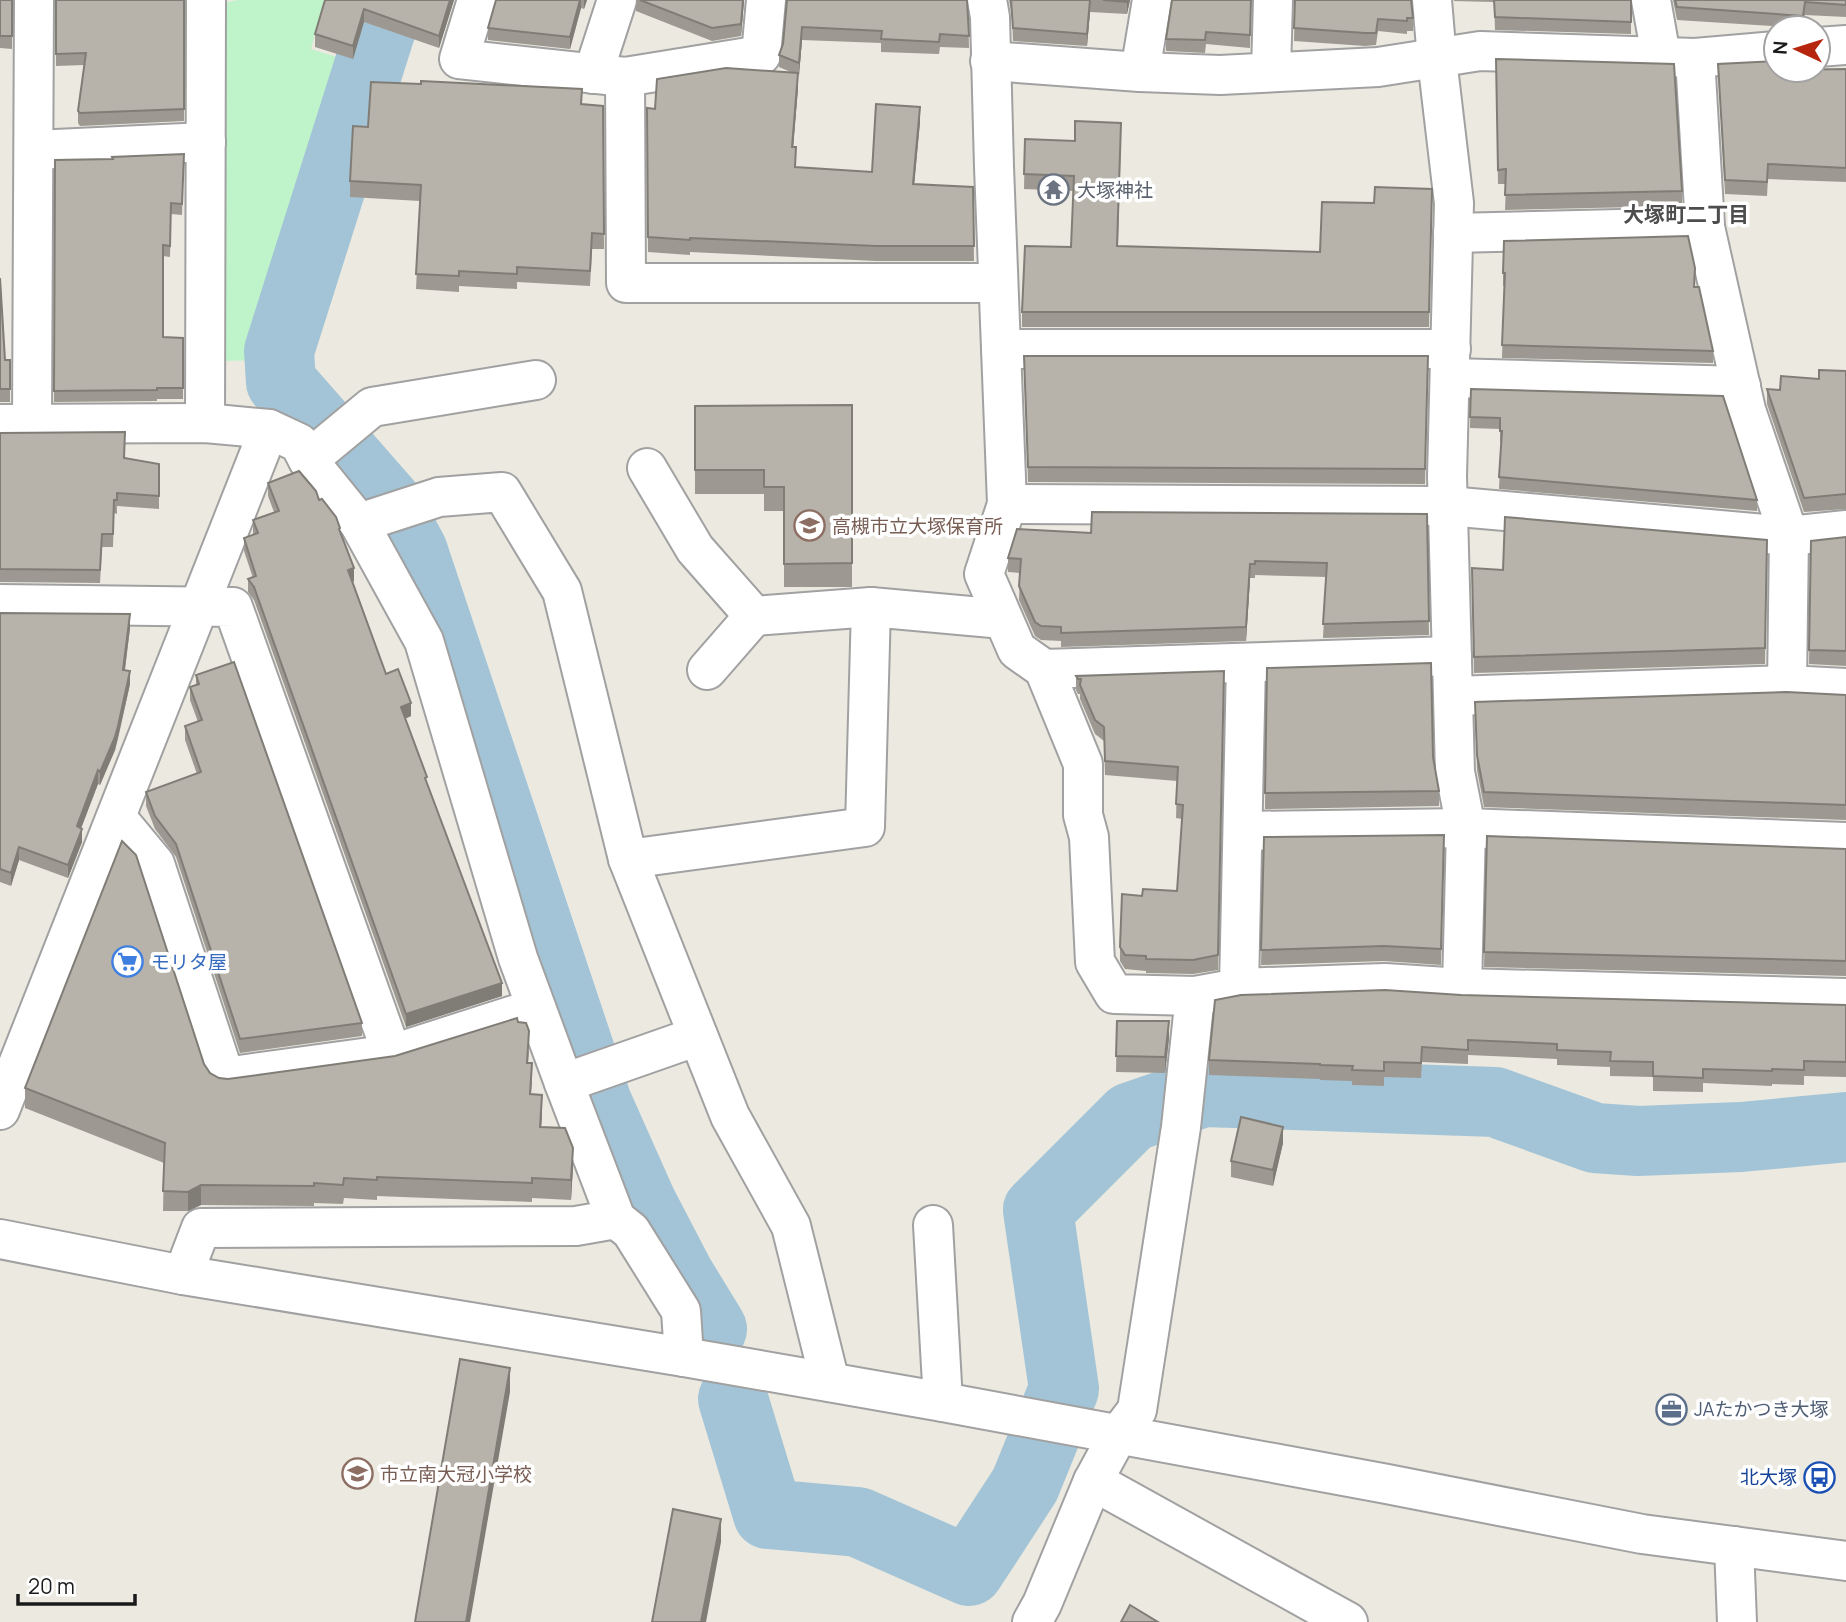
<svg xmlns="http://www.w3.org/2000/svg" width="1846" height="1622" font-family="Manrope,'Noto Sans JP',sans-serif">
  <rect width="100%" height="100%" fill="#ebe9e0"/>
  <!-- park -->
  <polygon fill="#bff4ca" points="238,0 324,0 311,49 356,63 264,351 263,360 218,361 214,19 228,2"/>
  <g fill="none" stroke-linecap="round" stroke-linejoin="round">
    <!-- river -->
    <g stroke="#a3c4d6" stroke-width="70">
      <polyline points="390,0 279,351 281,382 387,503 413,552 597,1103 642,1204 679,1275 712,1329"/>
      <polyline points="733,1399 768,1514 858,1522 969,1571 1025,1485 1064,1389 1038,1210 1131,1117 1204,1092 1495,1102 1595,1138 1638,1141 1741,1137 1846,1127"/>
    </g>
    <defs>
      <g id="minor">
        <polyline points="477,0 459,59 625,77 761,55 766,0"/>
        <polyline points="987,0 990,17 994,167 1007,504 984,574 1017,650 1044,669 1083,764 1083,815 1089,837 1095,962 1114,994 1195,996 1239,988 1385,983 1462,988 1466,828 1455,772 1447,476 1454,203 1437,59 1432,0"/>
        <polyline points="1651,0 1661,56"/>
        <polyline points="1818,47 1846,45"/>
        <polyline points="1695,58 1705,227 1746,410 1789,536 1787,685 1846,688"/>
        <polyline points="990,61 1140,72 1220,75 1378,67 1480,51 1695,58 1776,51"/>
        <polyline points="1140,72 1152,0"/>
        <polyline points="1271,72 1273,0"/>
        <polyline points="593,74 617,0"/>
        <polyline points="625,77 626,283 998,283"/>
        <polyline points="34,150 206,142"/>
        <polyline points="1453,233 1705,227"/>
        <polyline points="1001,349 1451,349"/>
        <polyline points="1450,378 1741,386"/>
        <polyline points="32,423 34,0"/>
        <polyline points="205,423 206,0"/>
        <polyline points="0,424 205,423 269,429 0,1110"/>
        <polyline points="269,429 299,443 308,460 359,523 424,641 518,958 564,1083 616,1219 631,1231 681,1311 684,1357"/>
        <polyline points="308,460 372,407 536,380"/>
        <polyline points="647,468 695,549 754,616 871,607"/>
        <polyline points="1007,504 1448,506 1789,536 1846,530"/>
        <polyline points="359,523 439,497 502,492 562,591 628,859 730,1116 791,1226 830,1382"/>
        <polyline points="0,604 233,607 392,1054"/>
        <polyline points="1044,669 1452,656"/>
        <polyline points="707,670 754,616"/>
        <polyline points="1453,696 1787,685"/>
        <polyline points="116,817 155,864 225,1077 392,1054 536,1008"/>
        <polyline points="1243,831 1466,828 1846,842"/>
        <polyline points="628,859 865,827 871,607 1003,619"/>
        <polyline points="1239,988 1246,663"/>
        <polyline points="1462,988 1846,998"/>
        <polyline points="564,1083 698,1036"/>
        <polyline points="933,1225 943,1402"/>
        <polyline points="0,1239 183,1275 684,1357 943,1402 1387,1484 1642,1534 1846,1561"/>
        <polyline points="183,1275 201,1228 576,1226 616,1219"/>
        <polyline points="1093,1481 1348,1622"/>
        <polyline points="1734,1546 1737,1622"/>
        <polyline points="1032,1622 1042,1604 1093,1481 1118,1435 1137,1410 1181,1127 1195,996"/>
      </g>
    </defs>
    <!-- minor casing -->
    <use href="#minor" stroke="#a1a1a1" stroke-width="42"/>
    <!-- minor -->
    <use href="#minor" stroke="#fff" stroke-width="38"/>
  </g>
  <!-- wall -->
  <g fill="#9d9992">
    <polygon points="0,0 12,0 12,49 0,48"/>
    <polygon points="56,0 184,0 184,121 80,126 78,123 78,111 84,65 56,66"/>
    <polygon points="325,0 454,0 439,48 364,22 353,59 315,47 315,34"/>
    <polygon points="496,0 587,0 584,9 581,8 570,49 488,40 488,28"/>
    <polygon points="636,0 744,0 741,36 712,41 636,11"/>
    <polygon points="787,0 968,7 969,48 940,47 939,54 881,52 881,43 802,40 799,75 798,75 798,88 793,147 796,167 872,172 920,122 914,184 973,187 974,261 876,261 690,252 690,255 648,252 647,108 655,109 793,73 779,67 779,55 783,44"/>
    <polygon points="1009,0 1130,0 1127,14 1090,12 1087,46 1013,41 1012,16"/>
    <polygon points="1251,0 1250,48 1206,44 1205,53 1166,51 1166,39"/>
    <polygon points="1295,0 1413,18 1413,31 1407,31 1407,34 1378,31 1376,45 1365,46 1294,41"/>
    <polygon points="1454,0 1631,0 1631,34 1495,30 1494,2 1454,1"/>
    <polygon points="1673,0 1846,0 1846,17 1805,15 1803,28 1677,20"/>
    <polygon points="1496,59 1682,191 1682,206 1505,210 1506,184 1498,184"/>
    <polygon points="1718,64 1776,70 1846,69 1846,182 1768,179 1767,196 1725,194"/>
    <polygon points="582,105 603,106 604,249 592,249 590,286 517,282 517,289 459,286 459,292 416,289 420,201 350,197 350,181 368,127"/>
    <polygon points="1121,138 1118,246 1320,252 1374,203 1432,189 1429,327 1022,327 1022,312 1071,247 1073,191 1024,189 1025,139 1075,141"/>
    <polygon points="184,154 182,215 171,214 170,257 163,256 163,337 183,338 183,399 157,399 157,401 54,402 55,160 112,159 112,157"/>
    <polygon points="1503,273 1694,287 1713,351 1713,363 1502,358 1504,286 1503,286"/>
    <polygon points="0,278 5,360 10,360 10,402 0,402"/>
    <polygon points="1024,356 1428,356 1425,484 1028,482"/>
    <polygon points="1846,371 1846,509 1804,512 1767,404 1767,389 1780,390"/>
    <polygon points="1471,389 1757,500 1757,511 1499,489 1501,442 1500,442 1500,429 1470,428"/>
    <polygon points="852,405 852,587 784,587 784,511 764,511 764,494 695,494 695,406"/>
    <polygon points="0,433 159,464 159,509 117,506 117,514 114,513 113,547 102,547 100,583 0,582"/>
    <polygon points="268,483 319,500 340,533 354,581 353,582 386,674 411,716 405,719 502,996 406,1027 254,600 248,592 248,579 253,578 244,551 244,538 253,535 253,520 274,512 268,496"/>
    <polygon points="1427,514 1429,635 1323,638 1326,577 1255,575 1255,578 1250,578 1246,641 1061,647 1061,641 1041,640 1035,636 1019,600 1020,573 1008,572 1008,558 1091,533"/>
    <polygon points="1846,537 1846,666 1809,664 1811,541"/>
    <polygon points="1767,540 1765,664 1474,673 1472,584 1503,570"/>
    <polygon points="0,613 130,628 125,670 130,684 118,739 115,750 100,785 98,784 81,828 82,842 68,878 19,860 11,886 0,882"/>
    <polygon points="1267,668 1439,791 1439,806 1265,809"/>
    <polygon points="1224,671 1218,970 1193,974 1146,973 1146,971 1125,969 1120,961 1120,947 1142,896 1177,891 1182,819 1176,818 1177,781 1105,775 1104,741 1095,734 1080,699 1080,694 1078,694 1076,690 1076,676"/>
    <polygon points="196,675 362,1023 362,1036 240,1053 176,857 155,829 146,806 146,792 197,774 185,740 185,726 198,722 190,700 190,687 196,685"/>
    <polygon points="1846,695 1846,820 1484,807 1477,770 1475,702"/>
    <polygon points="1444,835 1441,965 1384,961 1261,965 1264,837"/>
    <polygon points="1487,836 1846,849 1846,976 1484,967"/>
    <polygon points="1461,995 1846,1005 1846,1077 1804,1076 1804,1085 1772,1084 1772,1086 1703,1083 1703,1092 1653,1091 1653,1077 1610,1076 1610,1067 1557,1065 1557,1059 1468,1055 1468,1064 1422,1062 1421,1078 1384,1077 1384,1086 1352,1085 1352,1081 1320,1080 1320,1079 1209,1075 1209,1060"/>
    <polygon points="1117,1021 1169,1038 1165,1073 1116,1072"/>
    <polygon points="529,1051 528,1063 532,1083 531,1094 542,1114 541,1127 573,1167 571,1200 532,1198 532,1202 377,1196 377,1200 344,1198 343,1204 314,1203 314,1206 201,1205 188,1211 163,1211 164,1163 25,1108 25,1088 204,1064 210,1073 219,1078 228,1079"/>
    <polygon points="1283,1143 1273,1186 1231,1177 1231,1161"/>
  </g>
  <!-- shaded-wall -->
  <g fill="#807d77">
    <polygon points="450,0 454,0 439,48 439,36"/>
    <polygon points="580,0 581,0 581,8 570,49 570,37"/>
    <polygon points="584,0 587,0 584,9"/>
    <polygon points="743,0 744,0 741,36 741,24"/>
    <polygon points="1090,0 1090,12 1087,46 1087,34"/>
    <polygon points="1128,0 1130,0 1127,14 1127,2"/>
    <polygon points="364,9 364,22 353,59 353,46"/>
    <polygon points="802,27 802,40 799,75 799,63"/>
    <polygon points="798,73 798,88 792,162 792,147"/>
    <polygon points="920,107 920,122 913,198 913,184"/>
    <polygon points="1250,564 1250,578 1246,641 1246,627"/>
    <polygon points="354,568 354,581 348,583 348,570"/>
    <polygon points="130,614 130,628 123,683 123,670"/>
    <polygon points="130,671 130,684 115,750 100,785 100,772"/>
    <polygon points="411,703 411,716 401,720 401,707"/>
    <polygon points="98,770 98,784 77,839 77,826"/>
    <polygon points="82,829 82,842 68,878 68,865"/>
    <polygon points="19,847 19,860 11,886 11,873"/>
    <polygon points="502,983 502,996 406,1027 406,1014"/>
    <polygon points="1169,1021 1169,1038 1165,1073 1165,1057"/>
    <polygon points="542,1095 542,1114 540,1147 540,1127"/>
    <polygon points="1283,1127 1283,1143 1273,1186 1273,1170"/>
    <polygon points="573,1148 573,1167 571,1200 571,1180"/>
    <polygon points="201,1185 201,1205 188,1211 188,1192"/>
    <polygon points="510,1368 510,1392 470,1622 466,1622"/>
    <polygon points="721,1519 721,1542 706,1622 701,1622"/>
  </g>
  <!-- building -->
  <g fill="#b7b2aa" stroke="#807d77" stroke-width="2">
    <rect x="0" y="0" width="12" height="36"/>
    <polygon points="56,0 184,0 184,109 80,113 78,111 86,53 56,54"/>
    <polygon points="325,0 450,0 439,36 364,9 353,46 315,34"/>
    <polygon points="496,0 580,0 570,37 488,28"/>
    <polygon points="640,0 743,0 741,24 712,28"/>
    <polygon points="787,0 967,0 969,36 940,34 939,42 881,39 882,31 802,27 799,63 779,55 783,44"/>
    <polygon points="1011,0 1090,0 1087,34 1013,28"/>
    <polygon points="1103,0 1128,0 1127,2"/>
    <polygon points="1172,0 1251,0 1250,35 1206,32 1205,40 1166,39"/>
    <polygon points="1295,0 1411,0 1413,18 1407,18 1407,21 1378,19 1376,33 1365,33 1294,28"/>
    <polygon points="1494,0 1631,0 1631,22 1495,17"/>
    <polygon points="1675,0 1846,0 1846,5 1805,2 1803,16 1677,7"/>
    <polygon points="1496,59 1674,64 1682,191 1505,195 1506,169 1498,170"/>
    <polygon points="1776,61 1776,70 1846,69 1846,168 1768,164 1767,182 1725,180 1718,64"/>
    <polygon points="726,68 798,73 792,147 796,147 795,167 872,172 876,104 920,107 913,184 973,187 974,246 876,246 690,238 690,240 648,237 647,108 655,109 657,79"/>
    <polygon points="421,81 582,89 581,104 603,106 604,234 592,233 590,271 517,267 517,274 459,271 459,276 416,274 421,185 350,181 353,126 368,127 371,82 421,84"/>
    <polygon points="1075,121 1121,123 1117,246 1320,252 1322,202 1374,203 1375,187 1432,189 1429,312 1022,312 1025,246 1071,247 1074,176 1024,174 1025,139 1075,141"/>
    <polygon points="184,154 182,204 171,203 170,246 163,245 163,337 183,338 183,388 157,388 157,390 54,391 55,160 113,159 112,157"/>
    <polygon points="1688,236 1695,268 1694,287 1699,287 1713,351 1502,345 1505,273 1503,273 1504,241"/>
    <polygon points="0,278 5,360 10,360 10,389 0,389"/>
    <polygon points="1024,356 1428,356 1425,469 1028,467"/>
    <polygon points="1819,370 1846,371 1846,494 1804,498 1767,389 1780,390 1781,376 1819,379"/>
    <polygon points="1471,389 1723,396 1757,500 1499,477 1502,431 1500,431 1500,418 1470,417"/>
    <polygon points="852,405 852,563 784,564 784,487 764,487 764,470 695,470 695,406"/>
    <polygon points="125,432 124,458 159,464 159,496 117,493 117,500 114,500 113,534 102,534 100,570 0,569 0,433"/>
    <polygon points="299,471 316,491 319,500 322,499 336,517 340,528 339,529 354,568 348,570 386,674 398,669 411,703 401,707 427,777 425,778 502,983 406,1014 254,587 248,579 256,576 244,538 258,533 253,520 279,511 268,483"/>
    <polygon points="1092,512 1427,514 1429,621 1323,624 1327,563 1255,561 1255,564 1250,564 1246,627 1061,633 1061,627 1041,626 1035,622 1019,586 1021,559 1008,558 1017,529 1091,533"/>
    <polygon points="1505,517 1767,540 1765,648 1474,657 1472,568 1503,570"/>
    <polygon points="1846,537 1846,651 1809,650 1811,541"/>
    <polygon points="0,613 130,614 123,670 130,671 118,726 115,737 100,772 98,770 77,826 82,829 68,865 19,847 11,873 0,869"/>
    <polygon points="234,662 362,1023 240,1039 176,844 155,816 146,792 201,772 185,726 202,720 190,687 199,684 196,675"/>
    <polygon points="1431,663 1433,757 1439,791 1265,793 1267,668"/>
    <polygon points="1224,671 1218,955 1193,960 1146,959 1146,956 1125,955 1120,947 1122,894 1142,896 1143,889 1177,891 1183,805 1176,804 1178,767 1105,761 1104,727 1095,720 1080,685 1081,679 1078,679 1076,676"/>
    <polygon points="1787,692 1846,695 1846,805 1484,792 1477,755 1475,702"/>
    <polygon points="1444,835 1441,949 1384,946 1261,950 1264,837"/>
    <polygon points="1487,836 1846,849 1846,961 1484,952"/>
    <polygon points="122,841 136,855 204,1064 210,1073 219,1078 228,1079 395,1056 517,1018 518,1022 526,1023 529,1031 527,1063 532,1063 530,1094 542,1095 540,1127 565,1128 573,1148 571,1180 532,1178 532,1183 377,1177 377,1180 344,1178 343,1185 314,1183 314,1186 201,1185 188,1192 163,1191 165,1143 25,1088"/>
    <polygon points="1385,990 1461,995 1846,1005 1846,1062 1804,1061 1804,1070 1772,1069 1772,1071 1703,1069 1703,1078 1653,1076 1653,1062 1610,1061 1611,1052 1557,1050 1557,1044 1468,1040 1468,1050 1422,1047 1421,1063 1384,1062 1384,1071 1352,1070 1353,1066 1320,1065 1320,1064 1209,1060 1215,1000 1241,995"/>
    <polygon points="1117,1021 1169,1021 1165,1057 1116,1056"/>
    <polygon points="1241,1117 1283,1127 1273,1170 1231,1161"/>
    <polygon points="460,1359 510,1368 466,1622 415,1622"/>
    <polygon points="673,1509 721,1519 701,1622 652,1622"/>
    <polygon points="1130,1605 1158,1622 1121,1622"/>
  </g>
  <!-- icons -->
  <defs>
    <symbol id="temple-ring" viewBox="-11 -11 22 22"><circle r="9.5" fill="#fff" stroke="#6b7280" stroke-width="1.5"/><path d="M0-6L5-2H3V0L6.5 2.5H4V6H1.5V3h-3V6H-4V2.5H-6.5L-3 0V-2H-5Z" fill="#6b7280"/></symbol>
    <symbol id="school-ring" viewBox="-11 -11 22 22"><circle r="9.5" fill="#fff" stroke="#8d6e63" stroke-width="1.5"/><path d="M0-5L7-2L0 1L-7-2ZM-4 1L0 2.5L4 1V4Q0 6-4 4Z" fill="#8d6e63"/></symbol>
    <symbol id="supermarket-ring" viewBox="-11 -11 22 22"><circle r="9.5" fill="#fff" stroke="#3f7fe0" stroke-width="1.5"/><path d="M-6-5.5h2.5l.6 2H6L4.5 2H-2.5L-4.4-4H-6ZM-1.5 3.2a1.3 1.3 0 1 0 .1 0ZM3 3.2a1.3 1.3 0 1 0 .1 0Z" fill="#3f7fe0"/></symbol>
    <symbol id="office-ring" viewBox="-11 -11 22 22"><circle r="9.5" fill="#fff" stroke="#5c6f8a" stroke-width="1.5"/><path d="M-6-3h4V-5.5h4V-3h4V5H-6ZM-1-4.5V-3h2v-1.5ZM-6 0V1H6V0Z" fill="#5c6f8a"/></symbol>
    <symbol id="bus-ring" viewBox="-11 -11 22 22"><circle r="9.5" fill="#fff" stroke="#1a4fb4" stroke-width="1.5"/><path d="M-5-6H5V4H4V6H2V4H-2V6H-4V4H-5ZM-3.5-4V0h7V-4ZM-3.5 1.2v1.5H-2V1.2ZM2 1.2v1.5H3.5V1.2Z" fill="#1a4fb4"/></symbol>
  </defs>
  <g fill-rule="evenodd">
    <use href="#temple-ring" x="1036" y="172" width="35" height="35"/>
    <use href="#school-ring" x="792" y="508" width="35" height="35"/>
    <use href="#supermarket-ring" x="110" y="944" width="35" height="35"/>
    <use href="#office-ring" x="1654" y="1392" width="35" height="35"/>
    <use href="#school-ring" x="340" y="1456" width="35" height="35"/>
    <use href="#bus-ring" x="1802" y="1460" width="35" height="35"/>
  </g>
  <g text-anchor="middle" stroke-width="7" stroke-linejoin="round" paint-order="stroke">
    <!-- worship labels -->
    <g font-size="19" fill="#5b616d" stroke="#fff" text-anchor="start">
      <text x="1077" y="197">大塚神社</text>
    </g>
    <!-- education labels -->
    <g font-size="19" fill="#785e54" stroke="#fff" text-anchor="start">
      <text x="832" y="533">高槻市立大塚保育所</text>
      <text x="380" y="1481">市立南大冠小学校</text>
    </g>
    <!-- shop labels -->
    <g font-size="19" fill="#366cbe" stroke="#fff" text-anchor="start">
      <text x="151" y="969">モリタ屋</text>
    </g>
    <!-- service labels -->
    <g font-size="19" fill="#4e5e75" stroke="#fff" text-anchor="start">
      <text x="1694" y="1416">JAたかつき大塚</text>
    </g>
    <!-- transit labels -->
    <g font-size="19" fill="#164399" stroke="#fff" text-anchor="end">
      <text x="1797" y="1484">北大塚</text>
    </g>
    <!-- neighbourhood labels -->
    <g font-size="21" font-weight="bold" fill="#4d4d4d" stroke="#fff">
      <text x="1686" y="222">大塚町二丁目</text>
    </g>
  </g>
  <!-- north arrow -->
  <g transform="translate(1797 49) rotate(274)"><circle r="33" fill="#ffffff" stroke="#a3a3a3" stroke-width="2"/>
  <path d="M0-5L12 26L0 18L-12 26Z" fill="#b6260f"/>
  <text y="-10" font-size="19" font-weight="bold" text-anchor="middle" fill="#1a1a1a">N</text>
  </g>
  <!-- scale -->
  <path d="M18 1594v10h117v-10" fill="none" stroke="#1a1a1a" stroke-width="3.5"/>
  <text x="28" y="1594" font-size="21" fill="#1a1a1a" stroke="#ffffff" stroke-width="5" paint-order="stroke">20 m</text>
</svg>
